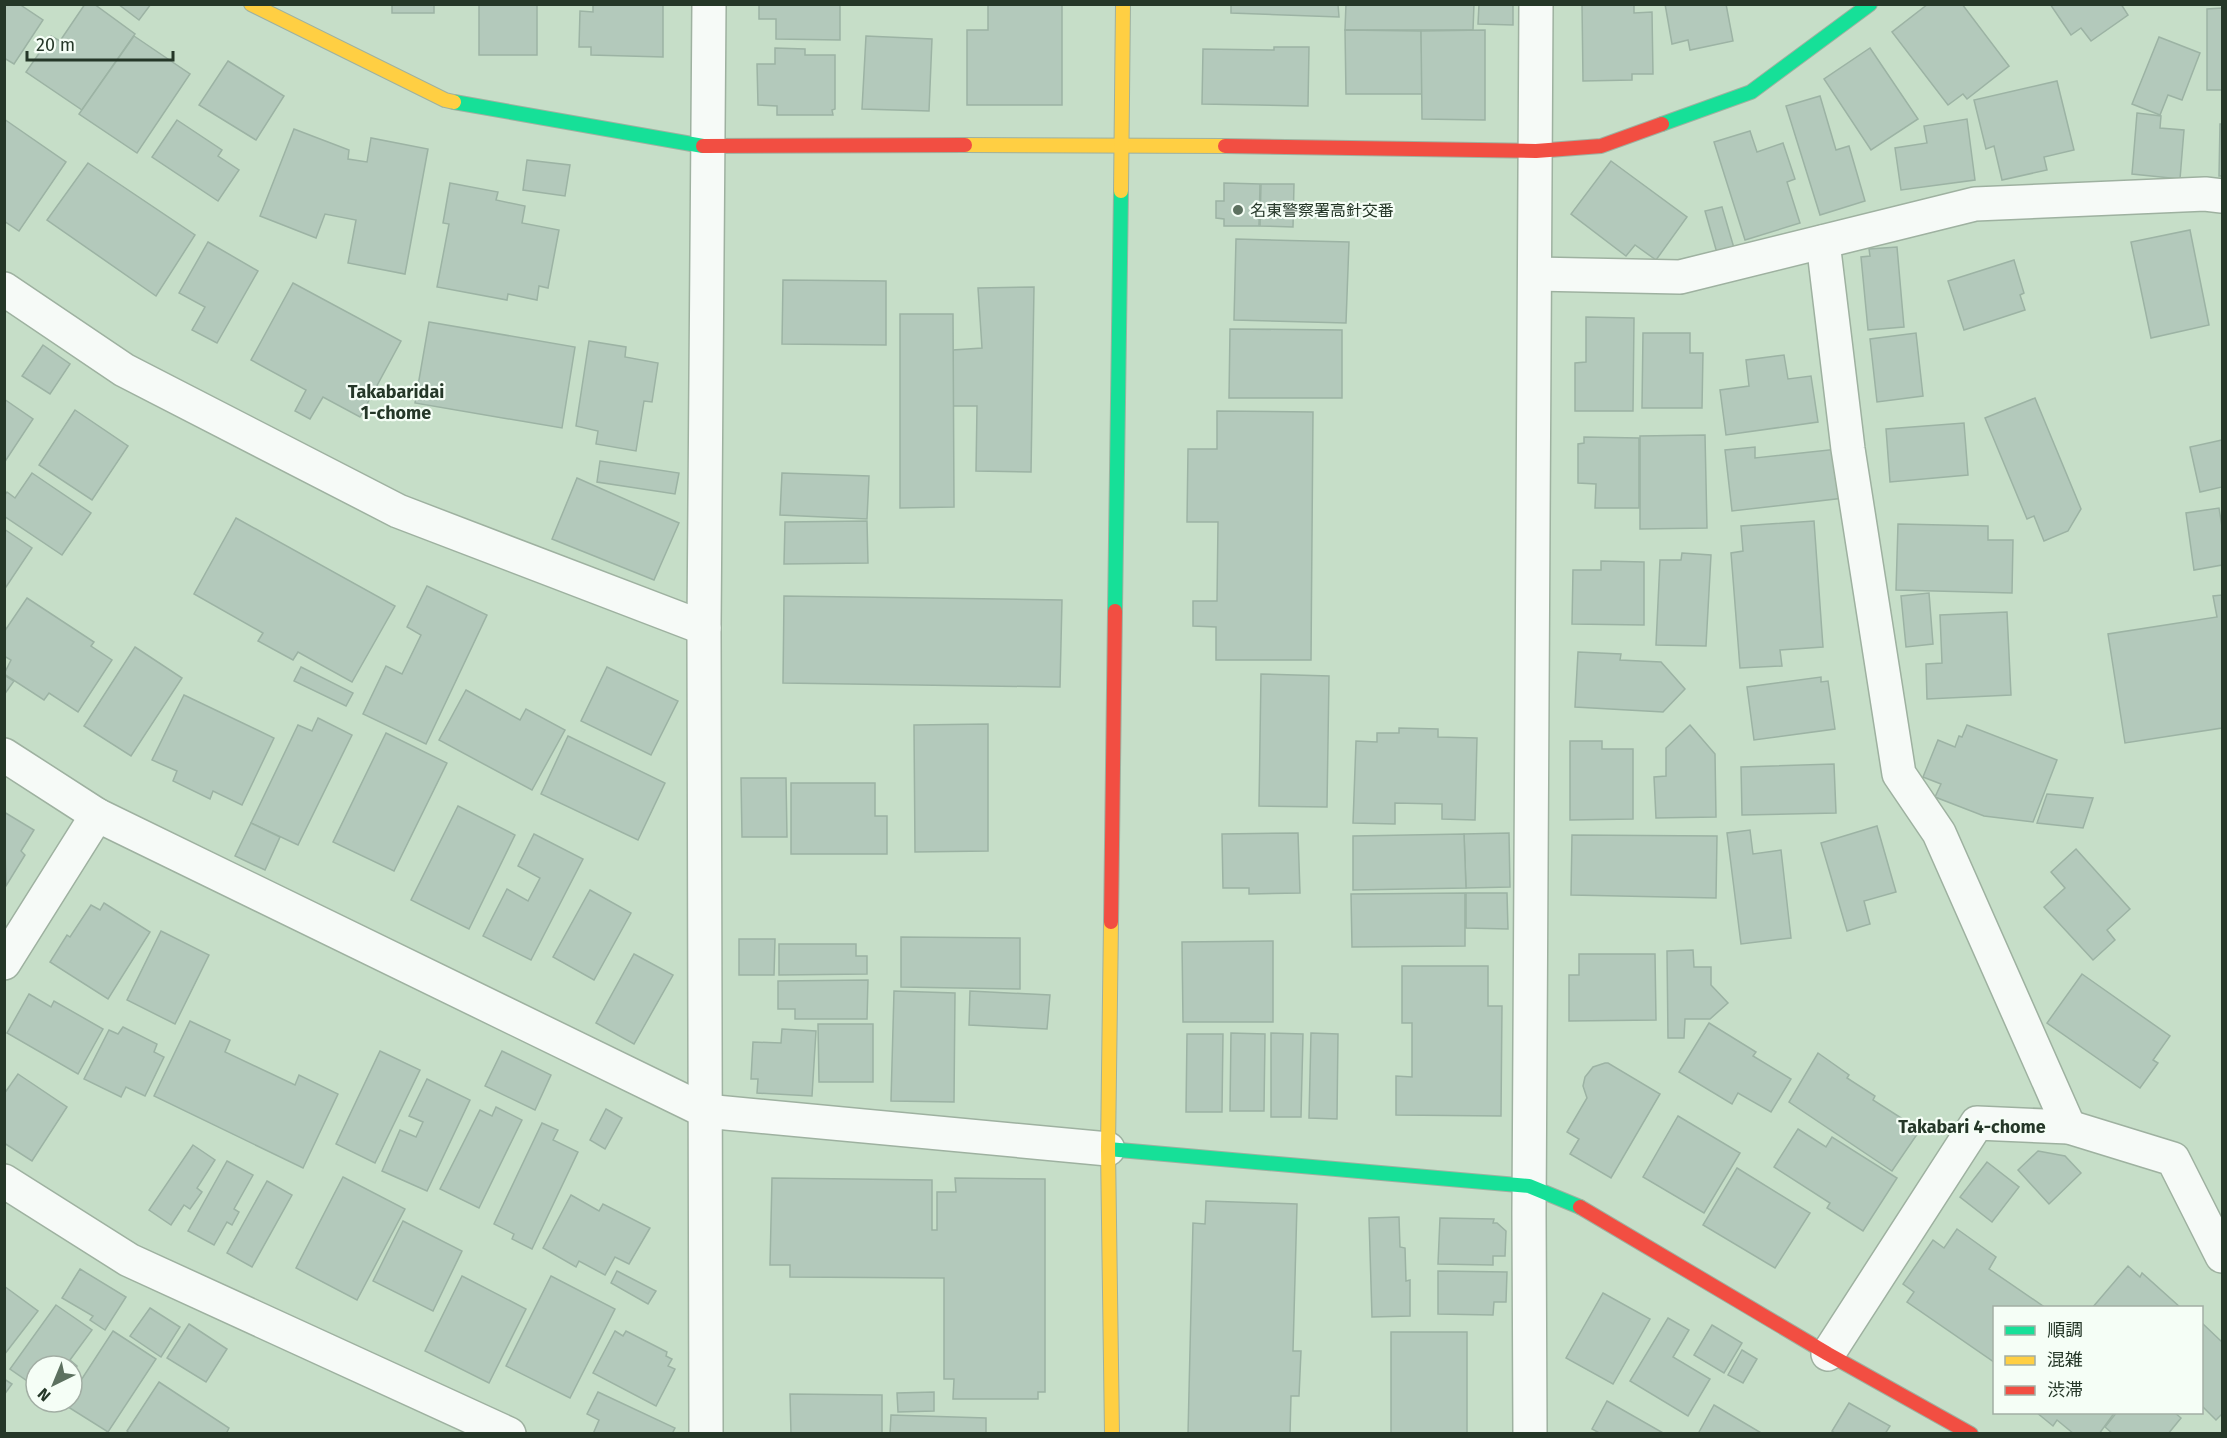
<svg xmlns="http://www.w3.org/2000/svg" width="2227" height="1438" font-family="'Fira Sans','Noto Sans JP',sans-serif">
  <rect width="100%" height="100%" fill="#c6dec8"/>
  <!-- building -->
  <g fill="#b3c9bb" stroke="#9cb3a4" stroke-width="1.5">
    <polygon points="4,4 19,4 43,20 14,64 4,58"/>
    <polygon points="85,4 94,4 135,34 82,110 26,72 51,36 60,41"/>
    <polygon points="118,4 151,4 139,20"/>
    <rect x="392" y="4" width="42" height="9"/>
    <rect x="479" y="4" width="58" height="51"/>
    <polygon points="593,4 663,4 663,57 591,55 591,47 579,47 580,11 593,12"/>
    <polygon points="759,4 840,4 840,40 776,39 776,19 759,19"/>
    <polygon points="988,4 1062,4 1062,105 967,105 967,30 988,30"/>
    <polygon points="1231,4 1338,4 1339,17 1231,13"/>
    <polygon points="1346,4 1474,4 1473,30 1345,30"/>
    <polygon points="1479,4 1513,4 1513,25 1478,24"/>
    <polygon points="1582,4 1634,4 1634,13 1652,12 1653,74 1632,74 1632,80 1583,81"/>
    <polygon points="1665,4 1726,4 1733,41 1690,50 1688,40 1672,44"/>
    <polygon points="1928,4 1962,4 2009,66 1967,99 1963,94 1948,105 1892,32"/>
    <polygon points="2050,4 2121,4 2128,15 2091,41 2081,28 2071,35"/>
    <polygon points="2222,8 2222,90 2207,90 2207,9"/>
    <polygon points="1345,30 1421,31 1423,94 1346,94"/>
    <polygon points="1485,30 1485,120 1422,119 1421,31"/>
    <polygon points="134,36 190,74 137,153 79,114"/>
    <polygon points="866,36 932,39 929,111 862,109"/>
    <polygon points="2159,37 2200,53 2182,100 2168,95 2160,115 2132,104"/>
    <polygon points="1274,47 1309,47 1308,106 1202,104 1203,49 1274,50"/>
    <polygon points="775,48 805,49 805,55 835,55 835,109 832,110 833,115 777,115 777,106 758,105 757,64 775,64"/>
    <polygon points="1870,48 1918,119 1871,150 1824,79"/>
    <polygon points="228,61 284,96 256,140 199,105"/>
    <polygon points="2057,81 2074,150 2044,157 2047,170 2002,180 1994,146 1986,149 1974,100"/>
    <polygon points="1820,96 1836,150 1849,146 1865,201 1820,215 1786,106"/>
    <polygon points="2137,113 2161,116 2160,128 2184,130 2180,179 2132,174"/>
    <polygon points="4,119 66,162 19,231 4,221"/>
    <polygon points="1967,119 1975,180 1901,190 1895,148 1927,143 1924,126"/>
    <polygon points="177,120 222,150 218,156 239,170 218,201 152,157"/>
    <polygon points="2220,124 2222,124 2222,176 2219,176"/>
    <polygon points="294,129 349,150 348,159 367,162 371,138 428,149 405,274 348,263 356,220 325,214 316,238 260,216"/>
    <polygon points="1750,131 1757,152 1783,143 1795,179 1787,182 1800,223 1745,240 1714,142"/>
    <polygon points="527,160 570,165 565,196 523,190"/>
    <polygon points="1611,161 1687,217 1656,260 1635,245 1626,256 1571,214"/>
    <polygon points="88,163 195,235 156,296 47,220"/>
    <polygon points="450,183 498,192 496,200 525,206 522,223 559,230 548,288 539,286 537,300 508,294 507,300 437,287 449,224 443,223"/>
    <polygon points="1224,183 1260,184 1259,226 1224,226 1224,219 1216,218 1216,201 1224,201"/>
    <polygon points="1261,184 1294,184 1293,227 1260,226"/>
    <polygon points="1722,207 1734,248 1717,253 1705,211"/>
    <polygon points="2190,230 2209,325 2151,338 2131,242"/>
    <polygon points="1236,239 1349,242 1346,323 1234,320"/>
    <polygon points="208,242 258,271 217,343 192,330 205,307 179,293"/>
    <polygon points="1897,247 1904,327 1868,330 1861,257 1870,256 1869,249"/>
    <polygon points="2014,260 2024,293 2020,295 2025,310 1964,330 1948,281"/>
    <polygon points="783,280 886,281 886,345 782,344"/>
    <polygon points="293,283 401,341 360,417 323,397 310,419 295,411 306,390 251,360"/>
    <polygon points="1034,287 1031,472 976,471 977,406 953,406 953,350 982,348 978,288"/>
    <polygon points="900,314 953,314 954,507 900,508"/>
    <polygon points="1586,317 1634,318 1633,411 1575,411 1575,363 1586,362"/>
    <polygon points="429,322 575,347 562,428 415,403"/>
    <polygon points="1230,329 1342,330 1342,398 1229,398"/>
    <polygon points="1643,333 1690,333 1690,353 1703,353 1702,408 1642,408"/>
    <polygon points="1916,333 1923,396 1877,402 1870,339"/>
    <polygon points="589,341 626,347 625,357 658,363 652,402 644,401 636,451 596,444 598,431 576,426"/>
    <polygon points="43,345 70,364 50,394 22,376"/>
    <polygon points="1784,355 1788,379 1811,376 1818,422 1726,435 1720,390 1749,386 1746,360"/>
    <polygon points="2035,398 2081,509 2068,531 2044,541 2034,516 2027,519 1985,418"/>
    <polygon points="4,399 33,419 4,463"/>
    <polygon points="75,410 128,446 92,500 39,465"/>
    <polygon points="1217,411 1313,412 1311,660 1216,660 1216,627 1193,626 1193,601 1217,601 1218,522 1187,522 1188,449 1217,449"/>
    <polygon points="1964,423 1968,475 1890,482 1886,429"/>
    <polygon points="1705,435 1707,528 1640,529 1640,436"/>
    <polygon points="1584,437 1639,438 1639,508 1595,508 1596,484 1578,483 1578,444 1584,443"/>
    <polygon points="2222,440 2222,487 2200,492 2190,447"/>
    <polygon points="1755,447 1755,458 1838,449 1844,498 1732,511 1725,450"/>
    <polygon points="600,461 679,473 675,494 597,482"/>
    <polygon points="32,473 91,513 62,555 4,516 4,496 7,492 15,498"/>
    <polygon points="782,473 869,476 867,519 780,515"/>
    <polygon points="577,478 679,523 654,580 552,539"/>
    <polygon points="2219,508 2222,527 2222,565 2194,570 2186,513"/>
    <polygon points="236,518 395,606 352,682 298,652 293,660 258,641 263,633 194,594"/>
    <polygon points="867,521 868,563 784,564 785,522"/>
    <polygon points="1814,521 1823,647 1780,650 1782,666 1740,668 1731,553 1743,551 1741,526"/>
    <polygon points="1898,524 1988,526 1988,540 2013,540 2012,593 1896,590"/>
    <polygon points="4,529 32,548 4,590"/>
    <polygon points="1682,553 1711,555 1706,646 1656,645 1660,560 1681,560"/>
    <polygon points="1601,561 1644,562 1644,625 1572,624 1573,570 1601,570"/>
    <polygon points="427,586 487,615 426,744 363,714 386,666 402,674 421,635 407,627"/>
    <polygon points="1929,593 1933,644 1906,647 1901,596"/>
    <polygon points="2222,595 2222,728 2125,743 2108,634 2217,617 2213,596"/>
    <polygon points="784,596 1062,600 1060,687 783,683"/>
    <polygon points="27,598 94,642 91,646 112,660 78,712 49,693 44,700 4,674 11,660 4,656 4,632"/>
    <polygon points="2007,612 2011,695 1927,699 1926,664 1942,663 1940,615"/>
    <polygon points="135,647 182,678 131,756 84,726"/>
    <polygon points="1578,652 1621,654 1620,660 1661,662 1685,689 1663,712 1575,707"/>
    <polygon points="301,667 353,693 346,706 294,681"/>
    <polygon points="607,667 678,701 651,755 581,721"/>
    <polygon points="1261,674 1329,676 1327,807 1259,806"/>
    <polygon points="4,675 14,681 4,695"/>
    <polygon points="1821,677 1821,682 1828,681 1835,729 1754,740 1747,687"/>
    <polygon points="466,690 520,720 526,709 565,730 532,790 439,740"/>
    <polygon points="184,695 274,738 242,805 213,791 210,799 173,781 177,771 152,760"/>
    <polygon points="318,718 352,735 298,845 251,823 298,725 312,731"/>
    <polygon points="988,724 988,851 915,852 914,725"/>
    <polygon points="1690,725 1715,754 1716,817 1656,818 1654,777 1666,776 1666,748"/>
    <polygon points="1967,725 2057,760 2033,822 1984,816 1935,797 1941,784 1923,777 1938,740 1955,747 1959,736 1962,737"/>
    <polygon points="1399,728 1438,729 1438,737 1477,738 1475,820 1442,819 1442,804 1395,803 1395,824 1353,823 1356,741 1377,742 1377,733 1399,733"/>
    <polygon points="386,733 447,763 394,871 333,842"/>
    <polygon points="568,736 665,783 638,840 541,794"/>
    <polygon points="1570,741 1602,741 1602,749 1633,749 1633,819 1570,820"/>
    <polygon points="1834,764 1836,813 1742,815 1741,767"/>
    <polygon points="741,778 786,778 787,837 742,837"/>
    <polygon points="791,783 875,783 875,816 887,816 887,854 791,854"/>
    <polygon points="2047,794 2093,798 2083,828 2037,823"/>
    <polygon points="458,806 515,835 469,929 411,900"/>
    <polygon points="4,812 34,830 21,851 25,855 6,886"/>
    <polygon points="251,823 280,837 265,870 235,856"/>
    <polygon points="1877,826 1896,892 1864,901 1870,924 1847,931 1821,843"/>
    <polygon points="1750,830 1753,854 1781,850 1791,938 1741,944 1727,833"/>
    <polygon points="1298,833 1300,893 1249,894 1249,888 1223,888 1222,834"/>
    <polygon points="1509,833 1510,887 1466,888 1464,834"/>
    <polygon points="534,834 583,859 531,960 483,936 507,889 528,901 540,878 518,866"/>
    <polygon points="1464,834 1466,888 1353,890 1353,836"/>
    <polygon points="1572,835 1717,836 1716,898 1571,895"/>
    <polygon points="2076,849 2130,909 2107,930 2115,940 2093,960 2044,907 2065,888 2051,872"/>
    <polygon points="590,890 631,913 594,980 553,957"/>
    <polygon points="1465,893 1465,946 1352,947 1351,894"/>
    <polygon points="1466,893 1507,893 1508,929 1466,928"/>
    <polygon points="104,903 150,932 108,999 50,962 67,935 70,937 91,905 100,910"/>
    <polygon points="161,931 209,955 175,1024 127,1000"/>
    <polygon points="901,937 1020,938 1020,989 901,987"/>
    <polygon points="739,939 775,939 774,975 739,975"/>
    <polygon points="1273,941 1273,1022 1183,1022 1182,942"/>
    <polygon points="779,944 856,944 856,956 867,956 867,974 779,975"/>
    <polygon points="1693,950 1694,967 1711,967 1711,985 1728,1003 1710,1019 1685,1019 1684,1038 1668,1038 1667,951"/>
    <polygon points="634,954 673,975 634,1044 596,1023"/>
    <polygon points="1579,954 1655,954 1656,1020 1569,1021 1569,975 1579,975"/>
    <polygon points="1402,966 1488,966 1488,1006 1502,1006 1501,1116 1396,1115 1396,1076 1412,1077 1412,1023 1402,1023"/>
    <polygon points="2082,974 2170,1036 2153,1060 2158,1063 2140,1088 2047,1023"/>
    <polygon points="868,980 867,1019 795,1019 795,1009 778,1009 778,981"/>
    <polygon points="894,991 955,993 954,1102 891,1101"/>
    <polygon points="970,991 1050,995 1047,1029 969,1025"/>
    <polygon points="29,994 51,1007 54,1001 103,1029 78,1074 7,1033"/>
    <polygon points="190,1021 230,1040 225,1052 295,1085 299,1075 338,1094 303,1168 154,1096"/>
    <polygon points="1709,1023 1756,1052 1753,1056 1791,1079 1771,1112 1738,1093 1732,1104 1679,1072"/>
    <polygon points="818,1024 873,1024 873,1082 819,1082"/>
    <polygon points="123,1027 157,1044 154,1052 164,1057 145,1096 126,1087 121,1097 84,1079 109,1030 118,1034"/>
    <polygon points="782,1029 816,1031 812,1096 757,1093 758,1079 751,1079 753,1042 781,1043"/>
    <polygon points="1231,1033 1265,1034 1264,1111 1230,1111"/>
    <polygon points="1271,1033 1303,1034 1301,1117 1271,1117"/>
    <polygon points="1311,1033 1338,1034 1337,1119 1309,1118"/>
    <polygon points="1187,1034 1223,1034 1222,1112 1186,1112"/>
    <polygon points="380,1051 420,1070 375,1163 336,1144"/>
    <polygon points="502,1051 551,1075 535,1110 485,1086"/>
    <polygon points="1818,1053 1849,1075 1847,1078 1875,1096 1873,1100 1920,1130 1892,1171 1789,1102"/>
    <polygon points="1605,1063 1608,1063 1660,1094 1611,1178 1570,1154 1579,1139 1567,1132 1587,1098 1583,1086 1585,1077 1593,1067"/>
    <polygon points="18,1074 67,1107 32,1161 4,1143 4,1094"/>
    <polygon points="427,1079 470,1100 427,1191 382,1171 400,1130 416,1137 423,1122 409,1116"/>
    <polygon points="496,1107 522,1120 479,1208 440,1189 480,1110 492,1116"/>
    <polygon points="606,1109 622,1118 605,1149 590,1140"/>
    <polygon points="1678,1116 1740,1153 1704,1213 1643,1177"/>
    <polygon points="542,1123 558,1130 553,1140 578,1152 532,1249 512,1239 514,1234 494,1224"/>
    <polygon points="1798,1129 1826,1147 1832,1137 1897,1178 1863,1231 1827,1208 1830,1203 1774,1167"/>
    <polygon points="193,1145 215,1160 197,1188 202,1192 190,1209 184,1205 171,1225 149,1210"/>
    <polygon points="2038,1151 2065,1156 2081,1173 2049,1204 2018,1170"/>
    <polygon points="227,1161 253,1175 234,1209 239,1212 232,1225 227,1222 214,1245 188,1231"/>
    <polygon points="1987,1162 2019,1187 1992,1222 1960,1197"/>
    <polygon points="1737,1168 1810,1213 1775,1268 1703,1225"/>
    <polygon points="343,1177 405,1209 357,1300 296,1268"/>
    <polygon points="772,1178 932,1180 932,1230 937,1230 937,1192 956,1192 955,1178 1045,1179 1045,1392 1038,1392 1038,1399 953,1399 954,1379 944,1379 944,1278 790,1277 790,1265 770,1265"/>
    <polygon points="267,1181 292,1195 252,1267 227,1253"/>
    <polygon points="571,1195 599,1211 603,1204 650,1228 629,1264 615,1257 605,1275 579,1261 576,1267 543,1248"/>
    <polygon points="1206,1201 1297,1204 1293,1351 1301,1351 1299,1396 1291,1396 1290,1434 1188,1434 1193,1223 1205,1224"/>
    <polygon points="1399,1217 1400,1247 1405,1248 1406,1281 1410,1280 1410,1316 1372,1317 1369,1218"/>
    <polygon points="1440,1218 1494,1219 1493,1223 1497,1223 1506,1231 1505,1256 1493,1256 1493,1265 1438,1264"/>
    <polygon points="403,1221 462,1251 433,1311 373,1281"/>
    <polygon points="1957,1229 1996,1257 1989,1269 2043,1306 2042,1308 1994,1308 1994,1362 1907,1302 1914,1292 1903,1284 1933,1240 1944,1248"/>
    <polygon points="2128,1266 2140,1277 2142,1273 2181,1308 2092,1308"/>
    <polygon points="80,1269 126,1297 105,1330 90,1320 93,1316 62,1298"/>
    <polygon points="617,1271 656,1291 648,1304 611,1283"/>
    <polygon points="1438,1271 1507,1272 1506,1302 1494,1302 1493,1315 1438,1314"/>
    <polygon points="462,1276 526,1309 489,1383 425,1351"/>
    <polygon points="551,1276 615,1309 570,1398 506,1366"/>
    <polygon points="4,1286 38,1311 4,1355"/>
    <polygon points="1603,1293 1650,1319 1613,1384 1566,1358"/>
    <polygon points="56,1305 92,1330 70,1360 77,1366 72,1372 72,1366 36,1366 36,1387 10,1369"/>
    <polygon points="150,1308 180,1327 161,1357 130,1336"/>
    <polygon points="1668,1318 1689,1330 1673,1357 1710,1379 1688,1416 1630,1381"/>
    <polygon points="2202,1323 2222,1342 2222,1414 2216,1420 2202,1406"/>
    <polygon points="189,1324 227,1349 206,1382 167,1358"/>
    <polygon points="1712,1325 1742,1343 1724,1373 1694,1355"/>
    <polygon points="113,1331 156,1359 108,1432 65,1405 67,1402 72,1402 72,1394"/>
    <polygon points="615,1331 623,1336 626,1331 667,1352 666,1356 672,1359 668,1366 675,1369 656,1406 593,1373"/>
    <rect x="1391" y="1332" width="76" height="102"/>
    <polygon points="1742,1350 1757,1359 1743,1383 1728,1375"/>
    <polygon points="4,1379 12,1384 4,1395"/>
    <polygon points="159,1382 229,1428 226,1434 130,1434 127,1431"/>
    <polygon points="598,1392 675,1428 672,1434 593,1434 599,1420 587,1414"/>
    <polygon points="934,1392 934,1411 898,1412 897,1393"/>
    <polygon points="790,1394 882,1395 882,1434 791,1434"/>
    <polygon points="1607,1401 1665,1434 1601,1434 1592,1429"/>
    <polygon points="1849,1403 1890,1426 1885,1434 1836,1434 1832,1431"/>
    <polygon points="1714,1405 1763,1434 1698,1434"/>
    <polygon points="2036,1412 2115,1412 2099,1434 2074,1434 2057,1420 2053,1426"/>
    <polygon points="2117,1412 2174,1412 2181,1418 2168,1434 2113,1434 2105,1427"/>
    <polygon points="891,1415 986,1418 986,1434 890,1434"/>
  </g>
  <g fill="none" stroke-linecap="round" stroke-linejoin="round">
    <defs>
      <g id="street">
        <polyline points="1823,242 1848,449 1899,774 1939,833 2069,1127"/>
        <polyline points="1535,274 1680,277 1975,204 2205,194 2222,196"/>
        <polyline points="4,289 124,370 398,511 704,628"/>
        <polyline points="4,755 97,815 705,1111 1108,1149"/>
        <polyline points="4,963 97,815"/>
        <polyline points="4,1181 129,1260 509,1434"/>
        <polyline points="1828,1354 1977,1123 2069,1127 2173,1159 2222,1256"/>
        <polyline points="706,1434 704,628 709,4"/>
        <polyline points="1530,1434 1529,1214 1536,4"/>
      </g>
      <g id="fast">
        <polyline points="454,102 703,146"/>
        <polyline points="1662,124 1751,92 1870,4"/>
        <polyline points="1115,611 1121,191"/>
        <polyline points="1108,1149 1529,1186 1580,1207"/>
      </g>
      <g id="slow">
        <polyline points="251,4 445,100 454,102"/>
        <polyline points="965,145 1225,146"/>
        <polyline points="1121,191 1123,4"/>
        <polyline points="1111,922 1108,1149 1112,1434"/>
      </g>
      <g id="jam">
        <polyline points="703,146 965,145"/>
        <polyline points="1225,146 1536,151 1601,146 1662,124"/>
        <polyline points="1111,922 1115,611"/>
        <polyline points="1580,1207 1828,1354 1971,1434"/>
      </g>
    </defs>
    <!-- street casing -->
    <use href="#street" stroke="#9eb1a0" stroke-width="36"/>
    <!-- fast casing -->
    <use href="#fast" stroke="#9eb1a0" stroke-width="16"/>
    <!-- slow casing -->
    <use href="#slow" stroke="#9eb1a0" stroke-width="16"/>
    <!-- jam casing -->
    <use href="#jam" stroke="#9eb1a0" stroke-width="16"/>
    <!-- street -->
    <use href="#street" stroke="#f6faf7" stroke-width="33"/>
    <!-- fast -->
    <use href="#fast" stroke="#16e098" stroke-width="14"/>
    <!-- slow -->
    <use href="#slow" stroke="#ffcf43" stroke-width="14"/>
    <!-- jam -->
    <use href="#jam" stroke="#f24e42" stroke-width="14"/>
  </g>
  <!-- markers -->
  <circle fill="#5d7160" stroke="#f5fef6" stroke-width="2" cx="1238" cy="210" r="6"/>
  <g text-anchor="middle" stroke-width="4.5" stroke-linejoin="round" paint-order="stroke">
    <!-- poi labels -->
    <g font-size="16" fill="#253728" stroke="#f5fef6" text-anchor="start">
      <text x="1250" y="216">名東警察署高針交番</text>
    </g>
    <!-- neighbourhood labels -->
    <g font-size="18" font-weight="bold" fill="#253728" stroke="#f5fef6">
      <text x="396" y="398">Takabaridai<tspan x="396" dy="21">1-chome</tspan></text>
      <text x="1972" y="1133">Takabari 4-chome</text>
    </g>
  </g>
  <!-- border -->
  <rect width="2227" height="1438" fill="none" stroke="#253728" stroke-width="12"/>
  <!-- legend -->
  <rect x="1993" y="1306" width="210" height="108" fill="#f5fef6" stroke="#a2aea4" stroke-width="1.5"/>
  <rect x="2005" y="1326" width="30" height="9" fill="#16e098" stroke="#a2aea4" stroke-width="1.5"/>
  <text x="2047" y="1336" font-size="18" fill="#253728">順調</text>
  <rect x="2005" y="1356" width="30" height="9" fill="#ffcf43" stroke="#a2aea4" stroke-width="1.5"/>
  <text x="2047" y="1366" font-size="18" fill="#253728">混雑</text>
  <rect x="2005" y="1386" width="30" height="9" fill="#f24e42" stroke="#a2aea4" stroke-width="1.5"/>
  <text x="2047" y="1396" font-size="18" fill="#253728">渋滞</text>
  <!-- north arrow -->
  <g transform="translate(54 1384) rotate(223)"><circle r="28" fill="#f5fef6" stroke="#a2aea4" stroke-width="1.5"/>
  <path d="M0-4.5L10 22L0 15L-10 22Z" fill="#5d7160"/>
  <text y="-9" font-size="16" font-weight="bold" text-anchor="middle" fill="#253728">N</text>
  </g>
  <!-- scale -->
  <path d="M27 51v9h146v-9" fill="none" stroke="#253728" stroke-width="3"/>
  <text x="36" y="51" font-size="18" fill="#253728" stroke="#f5fef6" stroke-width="4.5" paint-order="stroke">20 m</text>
</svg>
